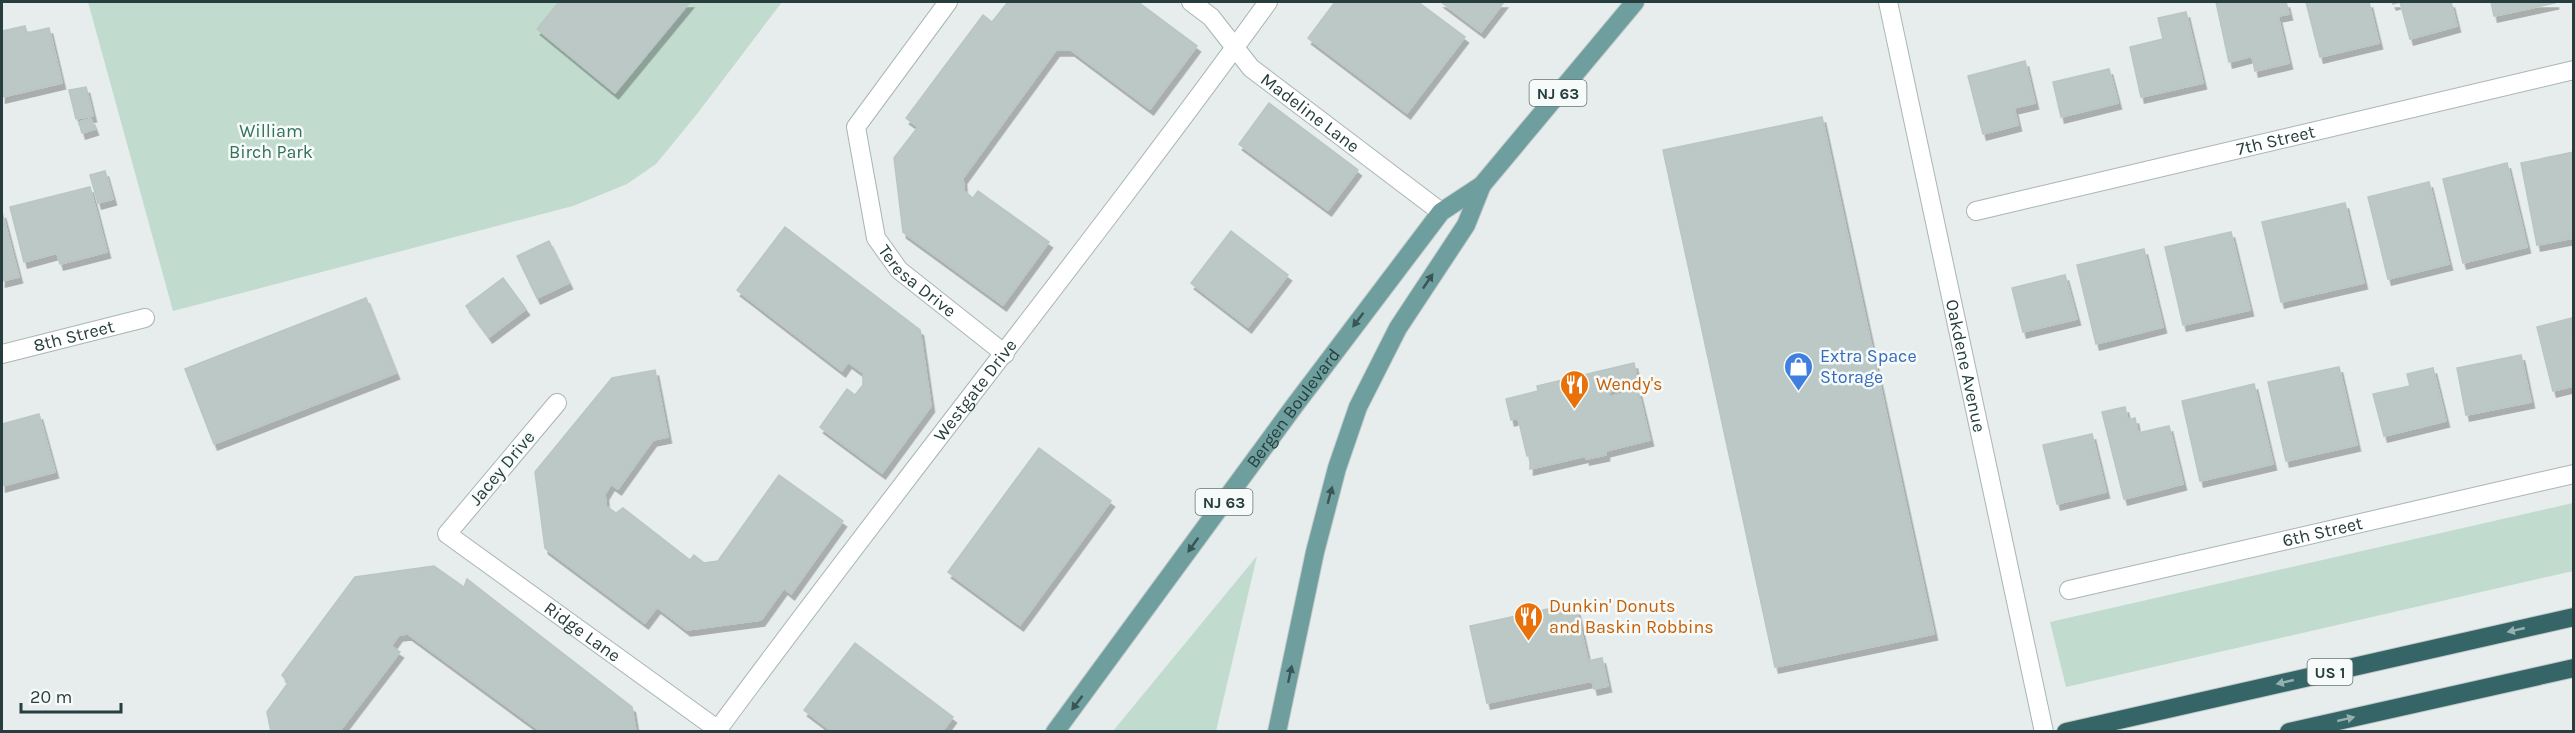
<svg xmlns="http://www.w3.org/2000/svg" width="2575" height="733" font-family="Karla,sans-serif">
  <defs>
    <filter id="shadow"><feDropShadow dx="3.5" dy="6" stdDeviation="0" flood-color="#0004"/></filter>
  </defs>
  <rect width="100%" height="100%" fill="#e6edec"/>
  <!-- green -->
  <g fill="#c1dccf">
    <polygon points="88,2 782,2 697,114 656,164 627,184 573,206 173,311"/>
    <polygon points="2573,503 2573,571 2066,687 2050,622"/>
    <polygon points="1257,556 1216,731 1113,731"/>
  </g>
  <!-- building -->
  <g fill="#bbc8c6" stroke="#b9c6c4" stroke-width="1.5" filter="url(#shadow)">
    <polygon points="559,2 690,2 615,93 537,29"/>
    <polygon points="1008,2 1138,2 1197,46 1150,109 1071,50 1056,50 963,178 964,191 973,198 978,191 1049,242 1003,305 903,232 894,158 918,127 906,118 983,15 992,22"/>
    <polygon points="1335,2 1418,2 1465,37 1407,113 1308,38"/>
    <polygon points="1441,2 1504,2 1481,32"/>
    <polygon points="2216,2 2286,2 2289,14 2278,16 2289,63 2255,71 2252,56 2229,62"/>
    <polygon points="2306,2 2369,2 2379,43 2320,57"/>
    <polygon points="2392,2 2451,2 2457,26 2410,39 2400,2 2393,4"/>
    <polygon points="2491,2 2555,2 2555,3 2494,16"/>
    <polygon points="2186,12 2203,83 2141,97 2130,47 2163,39 2158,18"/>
    <polygon points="25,26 27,33 49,28 62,83 2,97 2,31"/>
    <polygon points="2025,61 2035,103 2014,108 2018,125 1983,134 1968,76"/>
    <polygon points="2109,69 2118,103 2061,117 2053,82"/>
    <polygon points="86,87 93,116 76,119 69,90"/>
    <polygon points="1269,103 1358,170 1328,210 1239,144"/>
    <polygon points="1822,117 1934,634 1775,667 1663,150"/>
    <polygon points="91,119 95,129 82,133 79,122"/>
    <polygon points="2574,152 2574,238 2537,245 2521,163"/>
    <polygon points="2507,163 2527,247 2463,263 2443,179"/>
    <polygon points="105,171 113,199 98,203 90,175"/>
    <polygon points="2429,182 2449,264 2388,279 2368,197"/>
    <polygon points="90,187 107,252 60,264 57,253 24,262 10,207"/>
    <polygon points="2345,203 2364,283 2281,302 2262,222"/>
    <polygon points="2,212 19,277 2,281"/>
    <polygon points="785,227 920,330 931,406 882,473 820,427 847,389 855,395 863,385 863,373 848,362 842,371 737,290"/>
    <polygon points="1231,231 1288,275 1248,327 1191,283"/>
    <polygon points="2231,232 2250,310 2183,325 2165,247"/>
    <polygon points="549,241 569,283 537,298 517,256"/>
    <polygon points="2144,249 2163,327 2096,344 2077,265"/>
    <polygon points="2065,275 2077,319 2023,332 2012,288"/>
    <polygon points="503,278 526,309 489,337 466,306"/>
    <polygon points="366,298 396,373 214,444 185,369"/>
    <polygon points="2572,318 2574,386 2553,391 2537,327"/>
    <polygon points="2521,355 2531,402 2466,415 2457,368"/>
    <polygon points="1634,363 1638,384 1614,389 1608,395 1608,397 1638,390 1650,440 1606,451 1606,455 1586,459 1586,456 1530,469 1530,455 1527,456 1518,418 1511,420 1506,399 1538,391 1537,386"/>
    <polygon points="2339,367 2357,445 2286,461 2268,382"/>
    <polygon points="2433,368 2446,421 2384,436 2373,394 2410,386 2407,374"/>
    <polygon points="655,370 668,437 653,440 618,489 611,484 605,494 606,506 616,513 623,508 690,560 694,555 704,563 718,561 779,475 843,521 791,594 784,588 761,620 687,630 657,607 645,623 545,548 535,472 612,378"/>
    <polygon points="2254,384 2273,464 2200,481 2182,401"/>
    <polygon points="2125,407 2128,420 2135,418 2138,433 2169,426 2183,484 2124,499 2102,412"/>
    <polygon points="39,414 55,472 2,486 2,424"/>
    <polygon points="2092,434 2106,492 2057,504 2043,445"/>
    <polygon points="1039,448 1111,501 1020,625 948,572"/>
    <polygon points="434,566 464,587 467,579 632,707 636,732 542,732 408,634 399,635 391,646 400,652 339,732 271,732 267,712 288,683 282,675 355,577"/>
    <polygon points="1575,603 1588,661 1602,658 1608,686 1594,689 1592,681 1487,703 1470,626"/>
    <polygon points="855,643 953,717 942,732 833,732 804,710"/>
  </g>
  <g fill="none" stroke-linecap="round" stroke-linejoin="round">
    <defs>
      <g id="street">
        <path id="s1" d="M 948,2 L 856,127 L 876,238 L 899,270 L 1005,354"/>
        <path id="s2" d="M 1191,2 L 1211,17 L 1251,68 L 1441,212"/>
        <path id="s3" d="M 1888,2 L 2044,732"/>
        <path id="s4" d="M 1976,211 L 2574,70"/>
        <path id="s5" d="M 2,354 L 145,318"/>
        <path id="s6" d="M 557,403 L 447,534 L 717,729"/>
        <path id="s7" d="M 2069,590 L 2574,474"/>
        <path id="s8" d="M 716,732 C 897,486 1089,249 1268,2"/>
      </g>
      <g id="primary">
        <path id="s9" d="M 1055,732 L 1295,405 L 1441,212 L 1482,185 L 1635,2"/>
        <polyline points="1277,732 1315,552 1337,468 1358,407 1398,328 1466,225 1482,185"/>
      </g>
      <g id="highway">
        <polyline points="2066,732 2574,617"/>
        <polyline points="2289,732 2574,668"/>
      </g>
    </defs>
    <!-- street casing -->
    <use href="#street" stroke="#a9b5b4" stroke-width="20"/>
    <!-- primary casing -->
    <use href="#primary" stroke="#c2c9c9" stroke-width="20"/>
    <!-- highway casing -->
    <use href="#highway" stroke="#c2c9c9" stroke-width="20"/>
    <!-- street -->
    <use href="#street" stroke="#fff" stroke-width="18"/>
    <!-- primary -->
    <use href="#primary" stroke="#6f9e9e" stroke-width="18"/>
    <!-- highway -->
    <use href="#highway" stroke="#356567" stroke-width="18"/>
  </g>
  <!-- one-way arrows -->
  <defs><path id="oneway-solid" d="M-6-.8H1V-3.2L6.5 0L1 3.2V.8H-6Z" transform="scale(1.5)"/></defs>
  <g fill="#385655">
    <use href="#oneway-solid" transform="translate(1428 281) rotate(-56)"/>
    <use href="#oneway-solid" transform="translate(1358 320) rotate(127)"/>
    <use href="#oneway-solid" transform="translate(1330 495) rotate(-75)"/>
    <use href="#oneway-solid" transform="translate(1193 545) rotate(126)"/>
    <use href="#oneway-solid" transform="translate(1290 674) rotate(-78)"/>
    <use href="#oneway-solid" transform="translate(1077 703) rotate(127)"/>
  </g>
  <g fill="#96b0b0">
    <use href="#oneway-solid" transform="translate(2516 630) rotate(167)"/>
    <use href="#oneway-solid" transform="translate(2285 682) rotate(167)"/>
    <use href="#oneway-solid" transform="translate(2346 719) rotate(-13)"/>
  </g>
  <!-- icons -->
  <defs>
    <symbol id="shop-pin" viewBox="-11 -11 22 30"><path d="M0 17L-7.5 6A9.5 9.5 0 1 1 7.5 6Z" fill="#3f7fe0" stroke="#f6faf9"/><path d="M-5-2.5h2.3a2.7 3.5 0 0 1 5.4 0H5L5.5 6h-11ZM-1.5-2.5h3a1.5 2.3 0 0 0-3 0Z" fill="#fff"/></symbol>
    <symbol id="restaurant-pin" viewBox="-11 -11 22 30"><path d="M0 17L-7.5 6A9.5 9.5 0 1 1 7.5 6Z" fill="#e8710a" stroke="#f6faf9"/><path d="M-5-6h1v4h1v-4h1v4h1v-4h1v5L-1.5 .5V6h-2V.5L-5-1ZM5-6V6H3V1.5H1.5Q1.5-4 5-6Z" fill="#fff"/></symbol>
  </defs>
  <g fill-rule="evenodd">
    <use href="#shop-pin" x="1782" y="350" width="33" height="45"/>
    <use href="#restaurant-pin" x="1558" y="368" width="33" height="45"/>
    <use href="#restaurant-pin" x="1512" y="600" width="33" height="45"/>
  </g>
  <g text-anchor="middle" stroke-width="5" stroke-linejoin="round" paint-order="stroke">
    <!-- shield labels -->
    <g fill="#f6faf9" stroke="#647675" stroke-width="1.5">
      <rect x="1529.5" y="80" width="57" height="26" rx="4.5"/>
      <rect x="1195.5" y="489" width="57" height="26" rx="4.5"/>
      <rect x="2307.5" y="659" width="45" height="26" rx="4.5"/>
    </g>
    <g font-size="16" font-weight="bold" fill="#263e3d">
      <text x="1558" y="99">NJ 63</text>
      <text x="1224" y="508">NJ 63</text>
      <text x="2330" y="678">US 1</text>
    </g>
    <!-- street labels -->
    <g font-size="18" fill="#263e3d" stroke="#f6faf9">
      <text dy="6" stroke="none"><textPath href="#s2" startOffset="164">Madeline Lane</textPath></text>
      <text dy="6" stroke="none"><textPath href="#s4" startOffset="308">7th Street</textPath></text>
      <text dy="6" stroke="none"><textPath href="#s1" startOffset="328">Teresa Drive</textPath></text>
      <text dy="6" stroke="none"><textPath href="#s5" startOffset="74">8th Street</textPath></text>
      <text dy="6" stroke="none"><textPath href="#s3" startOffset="372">Oakdene Avenue</textPath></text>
      <text dy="6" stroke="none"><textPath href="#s8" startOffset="429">Westgate Drive</textPath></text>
      <text dy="6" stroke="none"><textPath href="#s9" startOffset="402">Bergen Boulevard</textPath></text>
      <text transform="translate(502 468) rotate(-50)" y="6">Jacey Drive</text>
      <text dy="6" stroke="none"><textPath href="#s7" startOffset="260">6th Street</textPath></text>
      <text dy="6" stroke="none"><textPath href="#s6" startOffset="338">Ridge Lane</textPath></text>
    </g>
    <!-- park labels -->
    <g font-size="18" fill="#34715b" stroke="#f6faf9">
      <text x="271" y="137">William<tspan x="271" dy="21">Birch Park</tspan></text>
    </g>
    <!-- shop labels -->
    <g font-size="18" fill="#366cbe" stroke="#f6faf9" text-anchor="start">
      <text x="1820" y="362">Extra Space<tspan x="1820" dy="21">Storage</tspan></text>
    </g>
    <!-- food labels -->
    <g font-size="18" fill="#c56008" stroke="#f6faf9" text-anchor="start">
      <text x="1596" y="390">Wendy's</text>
      <text x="1549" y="612">Dunkin' Donuts<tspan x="1549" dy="21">and Baskin Robbins</tspan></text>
    </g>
  </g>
  <!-- border -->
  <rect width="2575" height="733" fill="none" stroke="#263e3d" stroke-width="6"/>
  <!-- scale -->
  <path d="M21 703v9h100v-9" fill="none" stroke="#263e3d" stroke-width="3"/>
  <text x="30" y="703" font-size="18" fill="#263e3d" stroke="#f6faf9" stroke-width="4.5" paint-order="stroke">20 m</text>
</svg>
